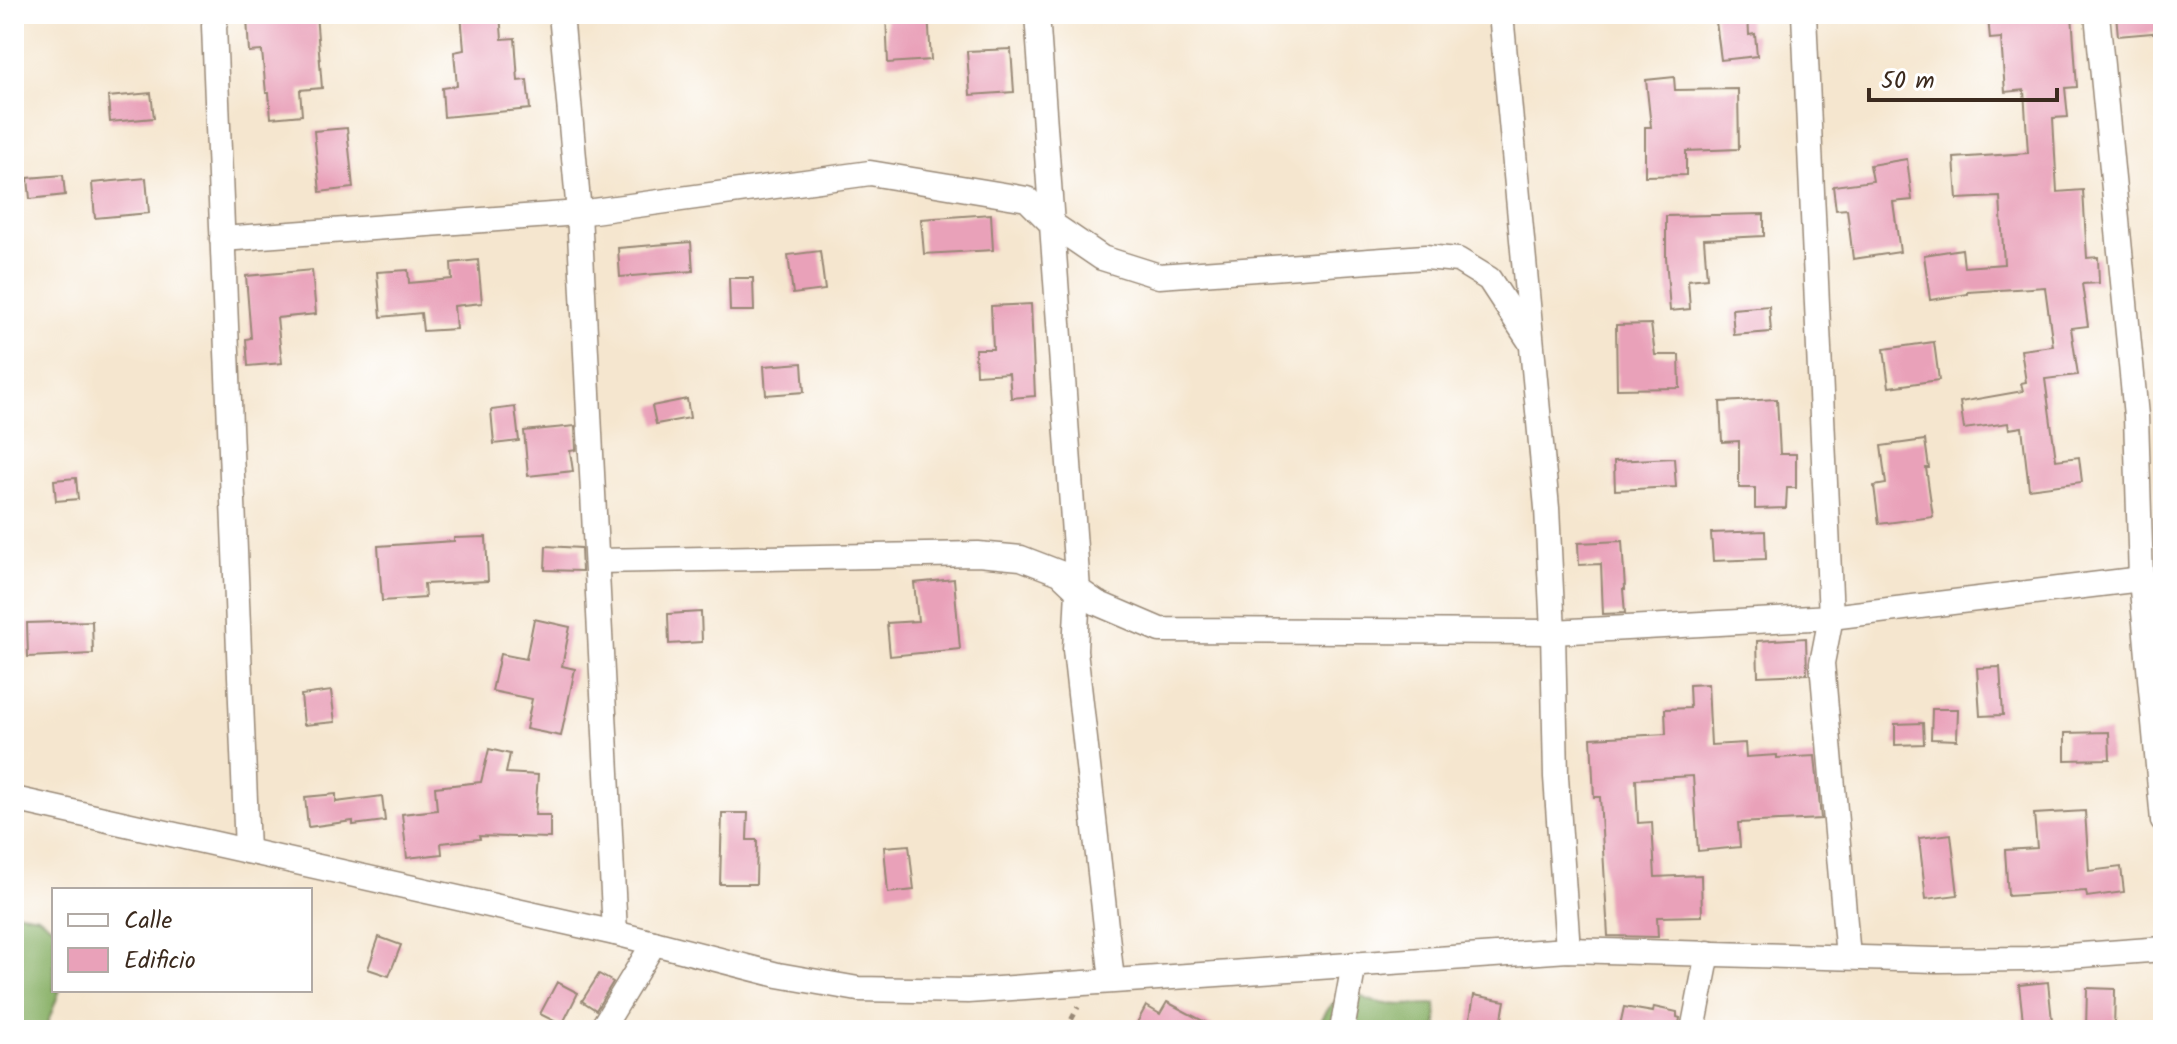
<svg xmlns="http://www.w3.org/2000/svg" width="2177" height="1044" font-family="Kalam,sans-serif">
  <rect width="100%" height="100%" fill="#fff"/>
  <filter id="ink" filterUnits="userSpaceOnUse"><feTurbulence type="fractalNoise" baseFrequency=".0125" numOctaves="2"/><feDisplacementMap in="SourceGraphic" scale="16" xChannelSelector="R" yChannelSelector="G"/><feConvolveMatrix kernelMatrix="1 2 1 2 8 2 1 2 1" color-interpolation-filters="sRGB"/></filter>
  <filter id="wash" filterUnits="userSpaceOnUse"><feTurbulence type="fractalNoise" baseFrequency=".006" numOctaves="4" result="noise"/><feDisplacementMap in="SourceGraphic" scale="32" xChannelSelector="R" yChannelSelector="G"/><feGaussianBlur stdDeviation="1.8" result="paint"/><feColorMatrix in="noise" values="0 0 0 0 0 0 0 0 0 0 0 0 0 0 0 0 0 1.4 0 .05"/><feComposite in="paint" operator="in"/></filter>
  <g filter="url(#wash)">
    <rect width="100%" height="100%" fill="#f5e6cf"/>
    <!-- forest -->
    <g fill="#89b168" stroke="#626e43" stroke-width="2">
      <polygon points="14,912 38,916 54,928 54,990 60,990 45,1030 14,1030"/>
      <path d="M 1358,994 C 1378,1009 1412,1004 1436,1004 L 1437,1026 L 1430,1030 L 1316,1030 C 1328,1008 1331,998 1358,994 Z"/>
    </g>
    <g id="blocks">
      <!-- building -->
      <g fill="#e9a1b9">
        <polygon points="292,14 316,14 322,88 300,90 302,115 271,118 269,93 266,93 262,51 249,52 247,18"/>
        <polygon points="461,14 500,14 502,39 515,38 518,81 527,80 530,109 444,117 442,88 457,86 454,52 464,50"/>
        <polygon points="886,14 928,14 931,60 888,63"/>
        <polygon points="1715,14 1748,14 1749,35 1755,34 1757,56 1721,60"/>
        <polygon points="2024,14 2072,14 2077,87 2065,88 2068,117 2053,118 2057,192 2083,190 2087,258 2098,257 2099,283 2082,284 2088,326 2071,328 2078,375 2045,379 2056,460 2079,457 2082,482 2029,489 2022,427 2009,429 2008,423 1964,429 1960,402 2023,391 2021,383 2026,382 2021,350 2053,346 2045,287 1968,292 1968,294 1930,300 1924,255 1962,249 1964,267 2004,264 2000,197 1957,199 1954,158 2028,153 2024,90 2005,92 2001,38 1990,39 1988,17"/>
        <polygon points="2116,14 2163,14 2163,32 2118,36"/>
        <polygon points="1011,49 1014,92 970,95 967,51"/>
        <polygon points="1674,77 1675,90 1738,89 1739,149 1686,151 1686,175 1645,176 1645,127 1651,127 1646,80"/>
        <polygon points="151,93 154,118 110,122 108,97"/>
        <polygon points="347,128 353,188 320,192 314,131"/>
        <polygon points="1907,159 1912,200 1893,202 1900,252 1853,259 1847,209 1836,210 1833,186 1873,181 1870,165"/>
        <polygon points="63,175 65,195 30,199 28,178"/>
        <polygon points="146,178 149,213 95,218 92,183"/>
        <polygon points="991,214 993,250 924,254 921,219"/>
        <polygon points="1764,214 1764,236 1704,239 1707,278 1688,280 1690,309 1670,311 1666,257 1666,216"/>
        <polygon points="691,242 693,271 620,277 618,248"/>
        <polygon points="820,251 825,290 793,294 788,255"/>
        <polygon points="478,260 482,303 454,306 456,329 423,331 421,313 381,317 377,272 408,270 409,283 452,279 451,263"/>
        <polygon points="312,270 316,314 277,318 282,363 248,366 246,339 251,338 246,276"/>
        <polygon points="729,278 753,278 754,311 730,311"/>
        <polygon points="1031,304 1035,396 1011,398 1009,373 976,375 975,349 993,349 991,306"/>
        <polygon points="1769,306 1771,332 1734,335 1732,309"/>
        <polygon points="1651,324 1655,355 1679,355 1680,388 1617,389 1616,325"/>
        <polygon points="1934,342 1939,380 1889,387 1884,349"/>
        <polygon points="802,363 804,392 766,395 764,366"/>
        <polygon points="687,399 690,418 656,424 652,406"/>
        <polygon points="1777,399 1780,454 1796,454 1796,488 1787,488 1786,508 1755,509 1755,488 1739,488 1739,441 1722,442 1720,402"/>
        <polygon points="515,407 519,441 494,444 491,410"/>
        <polygon points="575,426 576,450 570,451 573,471 528,476 524,431"/>
        <polygon points="1925,440 1929,468 1926,468 1933,517 1879,524 1874,486 1886,484 1881,446"/>
        <polygon points="1674,458 1676,487 1615,490 1614,461"/>
        <polygon points="76,478 78,499 56,501 54,480"/>
        <polygon points="1765,531 1766,559 1713,561 1711,533"/>
        <polygon points="486,537 488,581 424,584 425,598 382,601 378,546 454,541 454,538"/>
        <polygon points="1622,541 1625,589 1623,589 1625,613 1603,614 1601,564 1579,565 1578,543"/>
        <polygon points="546,546 581,548 582,571 545,570"/>
        <polygon points="954,579 960,649 890,656 887,623 918,621 914,583"/>
        <polygon points="701,612 702,642 669,644 668,614"/>
        <polygon points="534,619 570,627 562,666 575,669 561,736 526,729 532,699 492,691 500,654 526,659"/>
        <polygon points="92,621 93,654 28,657 27,623"/>
        <polygon points="1806,638 1807,674 1758,676 1757,641"/>
        <polygon points="2000,667 2003,715 1980,716 1977,668"/>
        <polygon points="1708,684 1711,745 1745,743 1746,757 1777,755 1777,758 1815,756 1821,819 1738,823 1740,847 1698,851 1693,776 1636,779 1638,823 1652,822 1655,877 1701,875 1702,916 1657,917 1658,937 1608,936 1600,797 1594,797 1591,738 1666,734 1665,709 1690,708 1689,685"/>
        <polygon points="331,691 335,722 304,725 301,695"/>
        <polygon points="1932,709 1958,709 1957,740 1931,739"/>
        <polygon points="1923,723 1924,744 1895,745 1895,724"/>
        <polygon points="2109,732 2110,759 2065,760 2065,733"/>
        <polygon points="489,749 510,754 506,773 538,775 535,815 550,815 550,838 479,836 480,839 441,843 442,854 407,858 402,814 437,810 435,787 481,782"/>
        <polygon points="336,794 336,802 382,796 385,821 353,825 353,821 308,827 305,797"/>
        <polygon points="2085,811 2089,871 2121,867 2124,892 2087,897 2086,891 2008,896 2005,850 2037,848 2034,814"/>
        <polygon points="722,813 748,813 747,840 757,840 756,884 720,884"/>
        <polygon points="1951,834 1958,895 1926,899 1919,838"/>
        <polygon points="909,845 914,890 888,893 884,847"/>
        <polygon points="379,937 401,945 389,976 368,969"/>
        <polygon points="599,974 613,982 596,1010 582,1001"/>
        <polygon points="557,982 578,993 562,1025 540,1014"/>
        <polygon points="2048,982 2053,1030 2024,1030 2019,985"/>
        <polygon points="2087,988 2115,989 2114,1030 2086,1030"/>
        <polygon points="1474,995 1505,1001 1500,1030 1468,1030"/>
        <polygon points="1167,1002 1184,1011 1220,1030 1133,1030 1146,1006 1160,1014"/>
        <polygon points="1624,1007 1653,1012 1654,1007 1677,1012 1677,1017 1680,1018 1678,1030 1619,1030"/>
      </g>
    </g>
  </g>
  <g filter="url(#ink)">
    <use href="#blocks" fill-opacity="0" stroke="#988876" stroke-width="2"/>
    <g fill="none" stroke-linecap="round" stroke-linejoin="round">
      <defs>
        <g id="minor">
          <polyline points="217,14 214,26 247,851"/>
          <polyline points="561,14 579,213 615,933"/>
          <polyline points="1037,14 1078,590 1075,650 1112,980"/>
          <polyline points="1501,14 1547,508 1553,632 1556,777 1568,950"/>
          <polyline points="1804,14 1831,617 1822,663 1848,957"/>
          <polyline points="2097,14 2136,416 2141,579 2163,821"/>
          <polyline points="222,239 579,213 870,173 1027,199 1052,224 1102,258 1159,276 1425,257 1458,260 1489,279 1531,343"/>
          <polyline points="597,561 978,554 1021,558 1060,573 1078,590 1097,603 1160,630 1553,632 1831,617 2141,579"/>
          <polyline points="14,799 615,933 778,975 858,989 968,991 1568,950 1936,960 2028,959 2163,949"/>
          <polyline points="601,1030 654,943"/>
          <polyline points="1342,1030 1354,964"/>
          <polyline points="1693,1030 1708,953"/>
        </g>
      </defs>
      <!-- minor casing -->
      <use href="#minor" stroke="#988876" stroke-width="27"/>
      <!-- path -->
      <polyline stroke="#988876" stroke-width="5" stroke-dasharray="6 6" stroke-linecap="butt" points="1066,1030 1078,1007"/>
      <!-- minor -->
      <use href="#minor" stroke="#fff" stroke-width="24"/>
    </g>
  </g>
  <!-- margin -->
  <rect width="2177" height="1044" fill="none" stroke="#fff" stroke-width="48"/>
  <!-- legend -->
  <rect x="52" y="888" width="260" height="104" fill="#ffffff" stroke="#b1aaa5" stroke-width="2"/>
  <rect x="68" y="914" width="40" height="12" fill="#ffffff" stroke="#b1aaa5" stroke-width="2"/>
  <text x="124" y="928" font-size="24" fill="#3b2a1e">Calle</text>
  <rect x="68" y="948" width="40" height="24" fill="#e9a1b9" stroke="#b1aaa5" stroke-width="2"/>
  <text x="124" y="968" font-size="24" fill="#3b2a1e">Edificio</text>
  <!-- scale -->
  <path d="M1869 88v12h188v-12" fill="none" stroke="#3b2a1e" stroke-width="4"/>
  <text x="1881" y="88" font-size="24" fill="#3b2a1e" stroke="#ffffff" stroke-width="6" paint-order="stroke">50 m</text>
</svg>
